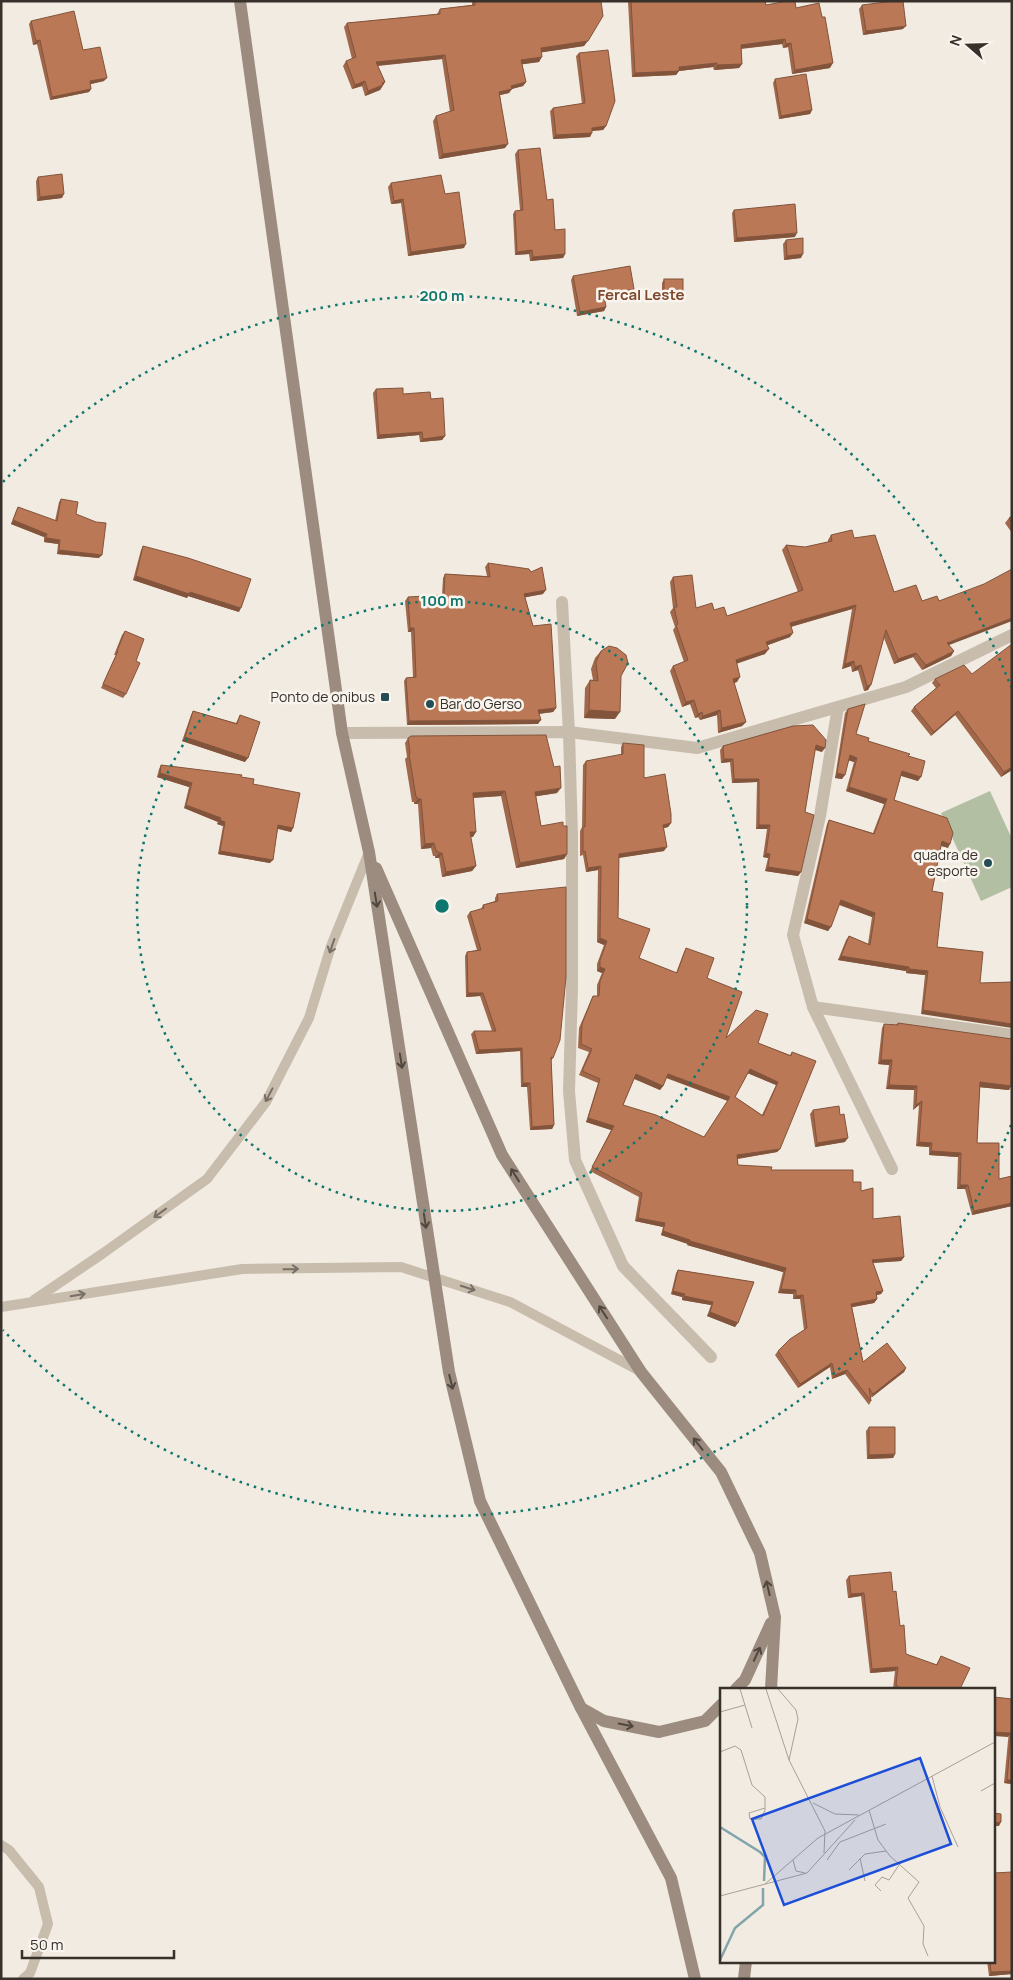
<svg xmlns="http://www.w3.org/2000/svg" width="1013" height="1980" font-family="Manrope,sans-serif">
  <rect width="100%" height="100%" fill="#f1ebe1"/>
  <!-- green -->
  <polygon fill="#b2bfa2" points="990,791 1012,839 1012,887 981,901 941,813"/>
  <g fill="none" stroke-linecap="round" stroke-linejoin="round">
    <!-- lane -->
    <g stroke="#c8bcad" stroke-width="10">
      <polyline points="34,1300 102,1254 207,1179 266,1102 309,1018 331,946 369,852"/>
      <polyline points="1,1307 242,1269 401,1267 510,1302 640,1371"/>
      <polyline points="1,1845 9,1850 39,1887 48,1924 30,1973 23,1979"/>
    </g>
    <!-- street -->
    <g stroke="#c8bcad" stroke-width="12">
      <polyline points="562,602 569,732 572,836 572,988 569,1091 575,1160 623,1266 711,1357"/>
      <polyline points="838,707 820,816 793,935 813,1007 892,1169"/>
      <polyline points="342,733 569,732 697,748 906,687 1012,635"/>
      <polyline points="813,1007 1012,1035"/>
    </g>
    <!-- secondary -->
    <g stroke="#9c8c7f" stroke-width="12">
      <polyline points="240,1 342,733 369,852 449,1372 480,1501 581,1708 671,1878 695,1979"/>
      <polyline points="376,868 502,1155 641,1372 721,1472 760,1553 775,1617 771,1689"/>
      <polyline points="736,1689 745,1680 771,1623"/>
      <polyline points="581,1708 604,1721 659,1732 705,1721 722,1704"/>
      <polyline points="744,1979 746,1961"/>
    </g>
  </g>
  <!-- wall -->
  <g fill="#a0674a" fill-rule="evenodd">
    <polygon points="472,1 601,1 584,46 542,52 539,62 522,64 526,82 523,86 511,89 509,93 500,95 505,148 439,159 433,121 436,116 450,112 442,59 378,66 385,82 380,90 365,96 362,86 352,89 343,66 346,61 352,59 344,27 347,23 437,14 440,9 472,5"/>
    <polygon points="628,1 765,1 766,5 796,8 830,68 792,74 788,47 783,48 782,44 741,49 742,64 739,68 714,70 713,67 679,71 676,75 632,77"/>
    <polygon points="862,5 903,29 863,35 859,9"/>
    <polygon points="31,21 83,50 104,81 90,84 91,89 89,92 50,100 37,44 33,45 29,24"/>
    <polygon points="579,53 606,126 603,130 592,131 590,137 553,139 550,111 553,108 582,104 576,56"/>
    <polygon points="775,79 812,110 810,114 779,119 773,83"/>
    <polygon points="518,150 547,200 555,230 565,254 563,258 530,261 529,254 515,255 513,214 515,211 520,210 515,154"/>
    <polygon points="38,177 62,198 37,201 36,181"/>
    <polygon points="391,183 445,194 464,248 408,256 401,203 391,204 388,187"/>
    <polygon points="734,210 795,237 734,242 732,213"/>
    <polygon points="786,240 801,258 784,260 783,244"/>
    <polygon points="573,276 634,289 631,292 604,298 606,307 604,311 577,316 571,280"/>
    <polygon points="664,279 683,296 680,300 662,300 662,283"/>
    <polygon points="376,389 431,399 445,436 442,440 420,442 419,435 377,439 373,393"/>
    <polygon points="61,499 76,514 99,558 57,554 58,544 44,542 44,537 11,524 16,511 18,507 55,521 59,502"/>
    <polygon points="1012,516 1012,533 1005,523 1009,518"/>
    <polygon points="831,535 854,538 894,592 922,601 949,645 954,651 951,656 922,670 913,657 894,664 884,638 868,690 864,691 858,670 852,672 851,666 842,669 852,609 791,627 790,637 767,645 765,654 737,663 737,682 734,683 746,722 742,726 718,733 717,715 700,720 698,717 695,718 690,704 682,707 670,671 673,666 684,662 673,630 675,627 670,612 673,608 670,582 673,577 696,608 714,610 727,616 798,592 782,550 786,545 805,547 828,542 828,540"/>
    <polygon points="143,546 239,612 188,596 187,598 133,580 141,550"/>
    <polygon points="488,563 543,594 525,597 556,708 553,712 539,714 538,724 407,725 404,681 406,678 413,677 411,632 408,632 405,601 408,597 442,595 443,578 445,574 487,576 485,567"/>
    <polygon points="125,631 126,694 123,698 101,688 116,655 114,655 122,635"/>
    <polygon points="601,651 621,676 615,719 584,718 585,688 590,680 593,680 591,669 595,658"/>
    <polygon points="935,679 1012,770 1001,777 955,715 931,736 911,711 914,707 936,688 932,683"/>
    <polygon points="848,709 856,734 868,741 909,756 918,781 901,776 894,800 948,848 941,846 932,891 937,947 983,952 921,1014 925,975 906,973 906,971 838,960 846,940 849,936 868,944 872,917 839,905 828,931 804,923 827,824 829,820 873,833 884,804 846,791 854,762 849,760 842,779 835,778 845,713"/>
    <polygon points="193,711 236,723 240,715 245,762 182,741 191,715"/>
    <polygon points="793,726 822,752 815,750 805,812 801,872 798,876 765,871 768,858 763,857 767,829 756,829 757,782 732,783 730,762 721,763 720,750 723,746"/>
    <polygon points="408,738 557,793 536,796 541,826 567,854 564,859 516,868 501,796 473,798 473,837 470,837 476,866 472,871 442,877 439,858 435,858 435,856 433,856 431,848 421,849 418,804 414,804 414,802 412,802 405,759 407,757 405,743"/>
    <path d="M 623,743 L 671,823 L 668,827 L 664,828 L 664,851 L 619,858 L 618,918 L 639,958 L 676,973 L 684,952 L 686,948 L 707,978 L 726,1038 L 758,1043 L 790,1055 L 792,1052 L 780,1149 L 777,1152 L 738,1159 L 738,1165 L 853,1182 L 861,1191 L 873,1219 L 904,1257 L 901,1261 L 873,1263 L 883,1291 L 881,1294 L 876,1295 L 877,1299 L 874,1303 L 852,1307 L 863,1362 L 906,1368 L 904,1372 L 871,1397 L 871,1401 L 869,1405 L 845,1374 L 832,1379 L 830,1367 L 798,1388 L 775,1355 L 778,1351 L 804,1330 L 800,1299 L 793,1299 L 793,1294 L 778,1293 L 783,1272 L 687,1245 L 688,1244 L 661,1235 L 663,1227 L 635,1221 L 639,1197 L 590,1171 L 611,1130 L 586,1122 L 598,1083 L 579,1075 L 589,1052 L 578,1048 L 579,1028 L 591,1000 L 593,996 L 597,996 L 597,985 L 602,973 L 597,971 L 597,964 L 604,945 L 597,942 L 598,870 L 586,872 L 583,855 L 580,856 L 580,831 L 582,827 L 583,765 L 586,761 L 621,755 L 621,747 ZM 748,1073 L 776,1085 L 762,1115 L 735,1097 ZM 666,1078 L 728,1101 L 704,1137 L 623,1105 L 634,1079 L 660,1090 L 663,1086 Z"/>
    <polygon points="161,765 241,777 253,784 293,828 291,832 278,829 270,863 218,854 223,826 217,824 218,822 184,808 189,787 157,777 159,769"/>
    <polygon points="497,894 553,1058 551,1061 554,1125 552,1129 530,1130 527,1087 521,1087 520,1051 476,1054 471,1034 474,1031 492,1031 480,996 466,997 465,956 467,952 477,950 467,916 470,912 481,909 483,905 495,901 495,898"/>
    <polygon points="898,1023 1011,1086 1009,1090 980,1087 977,1143 999,1179 1012,1176 1012,1206 972,1215 965,1189 957,1189 958,1157 929,1155 929,1147 916,1146 919,1105 913,1110 914,1090 886,1089 889,1065 878,1064 882,1028 884,1024 896,1025"/>
    <polygon points="813,1110 840,1115 845,1142 815,1147 810,1114"/>
    <polygon points="678,1270 754,1282 735,1327 707,1316 711,1305 682,1300 682,1297 671,1294 676,1273"/>
    <polygon points="869,1427 895,1454 893,1458 867,1459 866,1431"/>
    <polygon points="849,1576 893,1592 906,1654 936,1665 941,1656 960,1689 893,1689 895,1671 870,1673 861,1596 848,1598 846,1580"/>
    <polygon points="1012,1699 1012,1784 1004,1783"/>
    <polygon points="1012,1872 1012,1974 989,1976 987,1961 994,1961"/>
  </g>
  <!-- shaded-wall -->
  <g fill="#82543c">
    <polygon points="906,26 903,29 863,35 866,31"/>
    <polygon points="785,39 782,44 737,49 741,45"/>
    <polygon points="40,40 37,44 33,45 36,41"/>
    <polygon points="588,41 584,46 538,53 541,48"/>
    <polygon points="791,43 788,47 783,48 786,44"/>
    <polygon points="445,55 442,59 373,66 376,62"/>
    <polygon points="542,57 539,62 518,65 521,60"/>
    <polygon points="717,63 713,67 679,71 676,75 632,77 635,73"/>
    <polygon points="833,63 830,68 792,74 795,70"/>
    <polygon points="742,64 739,68 714,70 717,65"/>
    <polygon points="107,78 104,81 87,85 90,81"/>
    <polygon points="365,81 362,86 352,89 355,85"/>
    <polygon points="385,82 380,90 365,96 368,91"/>
    <polygon points="526,82 523,86 512,89 509,93 496,96 499,92 511,86"/>
    <polygon points="91,89 89,92 50,100 52,97"/>
    <polygon points="812,110 810,114 779,119 781,116"/>
    <polygon points="606,126 603,130 589,131 592,128"/>
    <polygon points="592,133 590,137 553,139 556,135"/>
    <polygon points="508,144 505,148 439,159 443,154"/>
    <polygon points="64,194 62,198 37,201 40,197"/>
    <polygon points="403,199 401,203 391,204 394,201"/>
    <polygon points="797,233 795,237 734,242 737,238"/>
    <polygon points="466,244 464,248 408,256 411,252"/>
    <polygon points="532,250 529,254 515,255 517,252"/>
    <polygon points="565,254 563,258 530,261 533,257"/>
    <polygon points="803,254 801,258 784,260 787,256"/>
    <polygon points="634,289 631,292 601,299 604,295"/>
    <polygon points="664,296 683,296 680,300 662,300"/>
    <polygon points="606,307 604,311 577,316 580,312"/>
    <polygon points="422,432 419,435 377,439 379,435"/>
    <polygon points="445,436 442,440 420,442 423,439"/>
    <polygon points="13,520 47,534 44,537 11,524"/>
    <polygon points="46,538 60,540 58,544 44,542"/>
    <polygon points="59,550 102,555 99,558 57,554"/>
    <polygon points="136,576 190,592 241,608 239,612 188,596 187,598 133,580"/>
    <polygon points="546,590 543,594 522,598 524,594"/>
    <polygon points="856,605 852,609 786,628 790,623"/>
    <polygon points="1012,618 1012,621 944,647 947,643"/>
    <polygon points="410,628 414,628 411,632 408,632"/>
    <polygon points="793,633 790,637 763,647 766,642"/>
    <polygon points="769,649 765,654 733,665 736,660"/>
    <polygon points="954,651 951,656 922,670 926,665"/>
    <polygon points="916,653 913,657 894,664 898,659"/>
    <polygon points="854,661 851,666 842,669 845,664"/>
    <polygon points="861,665 858,670 852,672 855,667"/>
    <polygon points="740,677 737,682 729,684 733,679"/>
    <polygon points="871,685 868,690 864,691 867,686"/>
    <polygon points="694,700 690,704 682,707 686,702"/>
    <polygon points="556,708 553,712 536,714 538,710"/>
    <polygon points="589,710 620,712 615,719 584,718"/>
    <polygon points="720,710 717,715 700,720 703,716"/>
    <polygon points="958,711 955,715 931,736 934,732"/>
    <polygon points="702,712 698,717 695,718 698,714"/>
    <polygon points="541,720 538,724 407,725 409,721"/>
    <polygon points="746,722 742,726 718,733 722,728"/>
    <polygon points="185,737 248,758 245,762 182,741"/>
    <polygon points="816,745 825,748 822,752 813,749"/>
    <polygon points="850,755 857,758 854,762 847,760"/>
    <polygon points="724,759 733,759 730,762 721,763"/>
    <polygon points="1012,767 1012,770 1001,777 1004,772"/>
    <polygon points="902,771 921,777 918,781 899,775"/>
    <polygon points="160,773 192,783 189,787 157,777"/>
    <polygon points="837,773 845,775 842,779 835,778"/>
    <polygon points="734,779 759,779 757,782 732,783"/>
    <polygon points="849,787 887,799 884,804 846,791"/>
    <polygon points="561,788 557,793 532,797 535,792"/>
    <polygon points="505,791 501,796 469,798 473,793"/>
    <polygon points="418,799 421,799 418,804 414,804"/>
    <polygon points="186,805 221,818 218,822 184,808"/>
    <polygon points="220,820 225,822 223,826 217,824"/>
    <polygon points="671,823 668,827 660,829 663,825"/>
    <polygon points="278,825 293,828 291,832 276,828"/>
    <polygon points="759,825 770,825 767,829 756,829"/>
    <polygon points="470,832 476,832 473,837 466,837"/>
    <polygon points="942,841 950,844 948,848 939,845"/>
    <polygon points="434,843 431,848 421,849 425,844"/>
    <polygon points="667,847 664,851 617,858 619,854"/>
    <polygon points="220,851 273,860 270,863 218,854"/>
    <polygon points="439,853 442,853 439,858 435,858"/>
    <polygon points="766,853 770,854 768,858 763,857"/>
    <polygon points="567,854 564,859 516,868 520,863"/>
    <polygon points="476,866 472,871 442,877 446,872"/>
    <polygon points="601,866 598,870 586,872 588,868"/>
    <polygon points="768,867 801,872 798,876 765,871"/>
    <polygon points="841,900 875,913 872,917 838,904"/>
    <polygon points="807,919 831,927 828,931 804,923"/>
    <polygon points="600,938 607,941 604,945 597,942"/>
    <polygon points="841,956 909,967 906,971 838,960"/>
    <polygon points="600,967 605,969 602,973 597,971"/>
    <polygon points="909,969 928,971 925,975 906,973"/>
    <polygon points="468,993 483,993 480,996 466,997"/>
    <polygon points="923,1010 1012,1024 1012,1028 921,1014"/>
    <polygon points="522,1048 520,1051 476,1054 479,1050"/>
    <polygon points="881,1060 892,1060 889,1065 878,1064"/>
    <polygon points="750,1069 778,1082 776,1085 747,1073"/>
    <polygon points="636,1074 663,1086 660,1090 633,1078"/>
    <polygon points="668,1074 730,1097 728,1101 665,1077"/>
    <polygon points="980,1082 1011,1086 1009,1090 977,1087"/>
    <polygon points="523,1083 530,1083 527,1087 521,1087"/>
    <polygon points="889,1085 917,1086 914,1090 886,1089"/>
    <polygon points="922,1101 919,1105 913,1110 916,1105"/>
    <polygon points="588,1118 614,1126 611,1130 586,1122"/>
    <polygon points="554,1125 552,1129 530,1130 532,1127"/>
    <polygon points="848,1138 845,1142 815,1147 817,1143"/>
    <polygon points="919,1142 932,1143 929,1147 916,1146"/>
    <polygon points="780,1149 777,1152 735,1159 737,1155"/>
    <polygon points="931,1151 961,1153 958,1157 929,1155"/>
    <polygon points="960,1185 968,1185 965,1189 957,1189"/>
    <polygon points="1012,1203 1012,1206 972,1215 974,1211"/>
    <polygon points="638,1218 665,1223 663,1227 635,1221"/>
    <polygon points="663,1231 690,1240 688,1244 661,1235"/>
    <polygon points="690,1241 786,1268 783,1272 687,1245"/>
    <polygon points="904,1257 901,1261 869,1263 872,1260"/>
    <polygon points="781,1289 796,1290 793,1294 778,1293"/>
    <polygon points="673,1291 685,1294 682,1297 671,1294"/>
    <polygon points="883,1291 881,1294 873,1296 876,1292"/>
    <polygon points="803,1295 800,1299 793,1299 796,1296"/>
    <polygon points="684,1296 713,1302 711,1305 682,1300"/>
    <polygon points="877,1299 874,1303 848,1308 851,1304"/>
    <polygon points="710,1312 738,1323 735,1327 707,1316"/>
    <polygon points="832,1363 830,1367 798,1388 800,1384"/>
    <polygon points="906,1368 904,1372 871,1398 873,1394"/>
    <polygon points="847,1370 845,1374 832,1379 835,1375"/>
    <polygon points="895,1454 893,1458 867,1459 869,1455"/>
    <polygon points="864,1593 861,1596 848,1598 851,1594"/>
    <polygon points="898,1667 895,1671 870,1673 872,1669"/>
    <polygon points="994,1732 1011,1733 1008,1737 994,1736"/>
    <polygon points="1007,1780 1012,1780 1012,1784 1004,1783"/>
    <polygon points="1001,1822 999,1826 994,1826 994,1823"/>
    <polygon points="1012,1971 1012,1974 989,1976 991,1972"/>
  </g>
  <!-- building -->
  <g fill="#ba7856" stroke="#82543c" fill-rule="evenodd">
    <polygon points="475,1 601,1 603,16 588,41 541,48 542,57 521,60 526,82 511,86 512,89 499,92 508,144 443,154 436,116 454,110 445,55 376,62 385,82 382,83 383,85 368,91 365,81 355,85 346,61 356,57 347,23 440,14 440,9 475,5"/>
    <polygon points="631,1 765,1 766,5 788,1 795,1 796,8 819,3 822,17 825,17 833,63 795,70 791,43 786,44 785,39 741,45 742,64 717,65 717,63 679,67 679,71 635,73"/>
    <polygon points="894,1 903,1 906,26 866,31 862,5"/>
    <polygon points="74,11 83,50 100,47 107,78 90,81 91,89 52,97 40,40 36,41 31,21"/>
    <polygon points="608,50 615,101 606,126 592,128 592,133 556,135 553,108 585,103 579,53"/>
    <polygon points="806,74 812,110 781,116 775,79"/>
    <polygon points="540,148 547,200 553,199 555,230 565,229 565,254 533,257 532,250 517,252 515,211 523,210 518,150"/>
    <polygon points="62,174 64,194 40,197 38,177"/>
    <polygon points="441,175 445,194 459,192 466,244 411,252 403,199 394,201 391,183"/>
    <polygon points="795,204 797,233 737,238 734,210"/>
    <polygon points="803,238 803,254 787,256 786,240"/>
    <polygon points="630,266 634,289 604,295 606,307 580,312 573,276"/>
    <rect x="664" y="279" width="19" height="17"/>
    <polygon points="403,388 403,394 430,392 431,399 443,398 445,436 423,439 422,432 379,435 376,389"/>
    <polygon points="61,499 78,502 76,514 96,522 106,523 102,555 59,550 60,540 46,538 47,534 13,520 18,507 57,521"/>
    <polygon points="1012,516 1012,523 1009,518"/>
    <polygon points="852,530 854,538 875,535 894,592 916,585 922,601 937,596 939,601 984,584 1012,569 1012,618 947,643 954,651 926,665 916,653 898,659 886,630 871,685 867,686 861,665 855,667 854,661 845,664 856,605 790,623 793,633 766,642 769,649 736,660 740,677 733,679 746,722 722,728 720,710 703,716 702,712 698,714 694,700 686,702 673,666 688,660 676,625 678,624 674,607 677,607 673,577 692,575 696,608 712,603 714,610 724,607 727,616 803,590 786,545 805,547 832,541 831,535"/>
    <polygon points="143,546 188,558 251,579 241,608 190,592 189,594 136,576"/>
    <polygon points="488,563 529,569 531,572 542,567 546,590 524,594 533,626 551,624 556,708 538,710 541,720 409,721 406,678 416,677 414,628 410,628 408,597 444,595 445,574 490,577"/>
    <polygon points="125,631 144,639 136,661 140,663 126,694 103,684 118,651 117,651"/>
    <polygon points="1012,644 1012,767 1004,772 958,711 934,732 914,707 940,685 935,679 964,665 972,674"/>
    <polygon points="609,646 617,648 626,655 628,663 621,676 620,712 589,710 590,680 598,681 596,662 601,651"/>
    <polygon points="865,704 856,734 869,738 868,741 910,754 908,756 925,761 921,777 902,771 894,800 947,818 953,833 950,844 942,841 932,891 943,893 937,947 983,952 980,983 1012,982 1012,1024 923,1010 928,971 909,969 909,967 841,956 849,936 870,945 875,913 841,900 831,927 807,919 829,820 874,834 887,799 849,787 857,758 850,755 845,775 837,773 848,709"/>
    <polygon points="193,711 237,724 240,715 260,722 248,758 185,737"/>
    <polygon points="813,725 826,740 825,748 816,745 805,812 814,815 801,872 768,867 770,854 766,853 770,825 759,825 759,779 734,779 733,759 724,759 723,746 793,726"/>
    <polygon points="546,735 554,767 560,766 561,788 535,792 541,826 563,822 563,826 567,826 567,854 520,863 505,791 473,793 476,832 470,832 476,866 446,872 442,853 439,853 438,851 436,851 434,843 425,844 421,799 418,799 417,797 416,797 409,754 410,753 408,738 411,736"/>
    <path d="M 623,743 L 644,745 L 644,778 L 665,774 L 671,814 L 671,823 L 663,825 L 667,847 L 619,854 L 618,918 L 650,929 L 639,958 L 677,973 L 686,948 L 714,958 L 707,978 L 742,992 L 726,1038 L 756,1010 L 768,1014 L 758,1043 L 791,1056 L 792,1052 L 816,1061 L 780,1149 L 737,1155 L 738,1165 L 772,1167 L 771,1170 L 853,1170 L 853,1182 L 861,1182 L 861,1191 L 873,1188 L 873,1219 L 900,1216 L 904,1257 L 872,1260 L 883,1291 L 876,1292 L 877,1299 L 851,1304 L 863,1362 L 887,1343 L 906,1368 L 873,1394 L 869,1388 L 871,1401 L 847,1370 L 835,1375 L 832,1363 L 800,1384 L 778,1351 L 790,1339 L 807,1328 L 803,1295 L 796,1296 L 796,1290 L 781,1289 L 786,1268 L 690,1241 L 690,1240 L 663,1231 L 665,1223 L 638,1218 L 642,1193 L 592,1167 L 614,1126 L 588,1118 L 600,1079 L 582,1071 L 592,1049 L 581,1044 L 582,1024 L 593,996 L 599,996 L 600,981 L 605,969 L 600,967 L 600,960 L 607,941 L 600,938 L 601,866 L 588,868 L 585,851 L 583,852 L 583,827 L 585,827 L 586,761 L 623,754 ZM 750,1069 L 778,1082 L 763,1116 L 735,1097 ZM 636,1074 L 663,1086 L 668,1074 L 730,1097 L 704,1137 L 656,1115 L 623,1105 Z"/>
    <polygon points="161,765 242,775 241,777 254,779 253,784 300,793 293,828 278,825 273,860 220,851 225,822 220,820 221,818 186,805 192,783 160,773"/>
    <polygon points="566,887 566,977 560,1040 553,1058 551,1057 554,1125 532,1127 530,1083 523,1083 522,1048 479,1050 474,1031 496,1031 483,993 468,993 467,952 481,950 470,912 484,908 483,905 498,901 497,894"/>
    <polygon points="898,1023 1012,1039 1011,1086 980,1082 977,1143 999,1143 999,1179 1012,1176 1012,1203 974,1211 968,1185 960,1185 961,1153 931,1151 932,1143 919,1142 922,1101 916,1105 917,1086 889,1085 892,1060 881,1060 884,1024 898,1025"/>
    <polygon points="839,1106 840,1115 844,1114 848,1138 817,1143 813,1110"/>
    <polygon points="678,1270 754,1282 738,1323 710,1312 713,1302 684,1296 685,1294 673,1291"/>
    <polygon points="869,1427 895,1427 895,1454 869,1455"/>
    <polygon points="891,1572 893,1592 896,1591 900,1626 904,1625 906,1654 937,1665 941,1656 970,1668 960,1689 901,1689 896,1685 898,1667 872,1669 864,1593 851,1594 849,1576"/>
    <polygon points="994,1697 1012,1699 1012,1780 1007,1780 1011,1733 994,1732"/>
    <polygon points="994,1813 1001,1814 1001,1822 994,1823"/>
    <polygon points="1012,1872 1012,1971 991,1972 990,1961 994,1961 994,1873"/>
  </g>
  <!-- one-way arrows -->
  <defs><path id="oneway-shaft" d="M-6 0H5M1.5-3L5.5 0L1.5 3" fill="none" stroke-width="1.6" stroke-linecap="round" stroke-linejoin="round" transform="scale(1.25)"/></defs>
  <g stroke="#504740">
    <use href="#oneway-shaft" transform="translate(376 900) rotate(81)"/>
    <use href="#oneway-shaft" transform="translate(401 1061) rotate(81)"/>
    <use href="#oneway-shaft" transform="translate(515 1175) rotate(-122)"/>
    <use href="#oneway-shaft" transform="translate(425 1221) rotate(81)"/>
    <use href="#oneway-shaft" transform="translate(603 1312) rotate(-123)"/>
    <use href="#oneway-shaft" transform="translate(451 1382) rotate(76)"/>
    <use href="#oneway-shaft" transform="translate(698 1444) rotate(-128)"/>
    <use href="#oneway-shaft" transform="translate(768 1588) rotate(-103)"/>
    <use href="#oneway-shaft" transform="translate(757 1654) rotate(-65)"/>
    <use href="#oneway-shaft" transform="translate(626 1725) rotate(11)"/>
  </g>
  <g stroke="#786f66">
    <use href="#oneway-shaft" transform="translate(332 946) rotate(109)"/>
    <use href="#oneway-shaft" transform="translate(269 1095) rotate(118)"/>
    <use href="#oneway-shaft" transform="translate(160 1213) rotate(144)"/>
    <use href="#oneway-shaft" transform="translate(291 1269) rotate(-1)"/>
    <use href="#oneway-shaft" transform="translate(468 1288) rotate(18)"/>
    <use href="#oneway-shaft" transform="translate(78 1295) rotate(-9)"/>
  </g>
  <!-- distance rings -->
  <g fill="none" stroke="#0f766e" stroke-width="2.5" stroke-dasharray="2.5 5">
    <circle cx="442" cy="906" r="305"/>
    <path d="M1011 1125A610 610 0 0 1 3 1330M3 482A610 610 0 0 1 1011 687"/>
  </g>
  <!-- markers -->
  <g fill="#254d55" stroke="#f9f4ed" stroke-width="2">
    <rect x="380" y="692" width="10" height="10" rx="2.5"/>
    <circle cx="430" cy="704" r="5"/>
    <circle cx="988" cy="863" r="5"/>
  </g>
  <g text-anchor="middle" stroke-width="5" stroke-linejoin="round" paint-order="stroke">
    <!-- poi labels -->
    <g font-size="14" fill="#37302b" stroke="#f9f4ed" text-anchor="end">
      <text x="375" y="702">Ponto de onibus</text>
      <text x="440" y="709" text-anchor="start">Bar do Gerso</text>
      <text x="978" y="860">quadra de<tspan x="978" dy="16">esporte</tspan></text>
    </g>
    <!-- neighbourhood labels -->
    <g font-size="15" font-weight="bold" fill="#7e482c" stroke="#f9f4ed">
      <text x="641" y="300">Fercal Leste</text>
    </g>
  </g>
  <!-- overview -->
  <g transform="translate(720 1688)">
    <rect width="275" height="275" fill="#f1ebe1"/>
    <path fill="none" stroke="#82a5ab" stroke-width="2.5" d="M 0,139 L 40,164 L 45,169 L 44,193M 0,272 L 15,240 L 43,217 L 43,200"/>
    <path fill="none" stroke="#a7a098" stroke-width="1" d="M 20,1 L 32,40M 46,1 L 69,72 L 105,143 L 104,165M 58,1 L 76,22 L 78,31 L 69,72M 0,24 L 25,17M 0,64 L 15,58 L 21,62 L 32,97 L 45,109 L 45,122 L 41,131 L 30,131 L 29,125 L 45,120M 212,88 L 220,119 L 238,159M 261,103 L 275,95M 93,115 L 115,126 L 139,127M 149,122 L 158,152 L 170,168 L 199,194 L 188,210 L 204,238 L 203,256 L 208,268M 140,170 L 145,193M 73,172 L 76,183 L 85,185M 107,172 L 120,154 L 166,136M 129,182 L 145,166 L 166,163M 45,196 L 98,150 L 275,54M 161,203 L 155,197 L 162,189 L 169,192 L 179,177M 0,208 L 87,185 L 135,132"/>
    <path fill="#1d4ed8" fill-opacity="0.15" stroke="#1d4ed8" stroke-width="2.5" d="M 200,70 L 231,156 L 64,217 L 32,131 Z"/>
    <rect width="275" height="275" fill="none" stroke="#37302b" stroke-width="2.5"/>
  </g>
  <circle cx="442" cy="906" r="8" fill="#0f766e" stroke="#f9f4ed" stroke-width="2.5"/>
  <g font-size="15" text-anchor="middle" font-weight="bold" fill="#0f766e" stroke="#f9f4ed" stroke-width="5" stroke-linejoin="round" paint-order="stroke">
    <text x="442" y="301">200 m</text>
    <text x="442" y="606">100 m</text>
  </g>
  <!-- border -->
  <rect width="1013" height="1980" fill="none" stroke="#37302b" stroke-width="5"/>
  <!-- north arrow -->
  <g transform="translate(968 45) rotate(290)" stroke="#f9f4ed" stroke-width="4" paint-order="stroke">
  <path d="M0-4L9 19L0 12L-9 19Z" fill="#37302b"/>
  <text y="-8" font-size="14" font-weight="bold" text-anchor="middle" fill="#37302b">N</text>
  </g>
  <!-- scale -->
  <path d="M22 1950v8h152v-8" fill="none" stroke="#37302b" stroke-width="2.5"/>
  <text x="30" y="1950" font-size="15" fill="#37302b" stroke="#f9f4ed" stroke-width="4" paint-order="stroke">50 m</text>
</svg>
